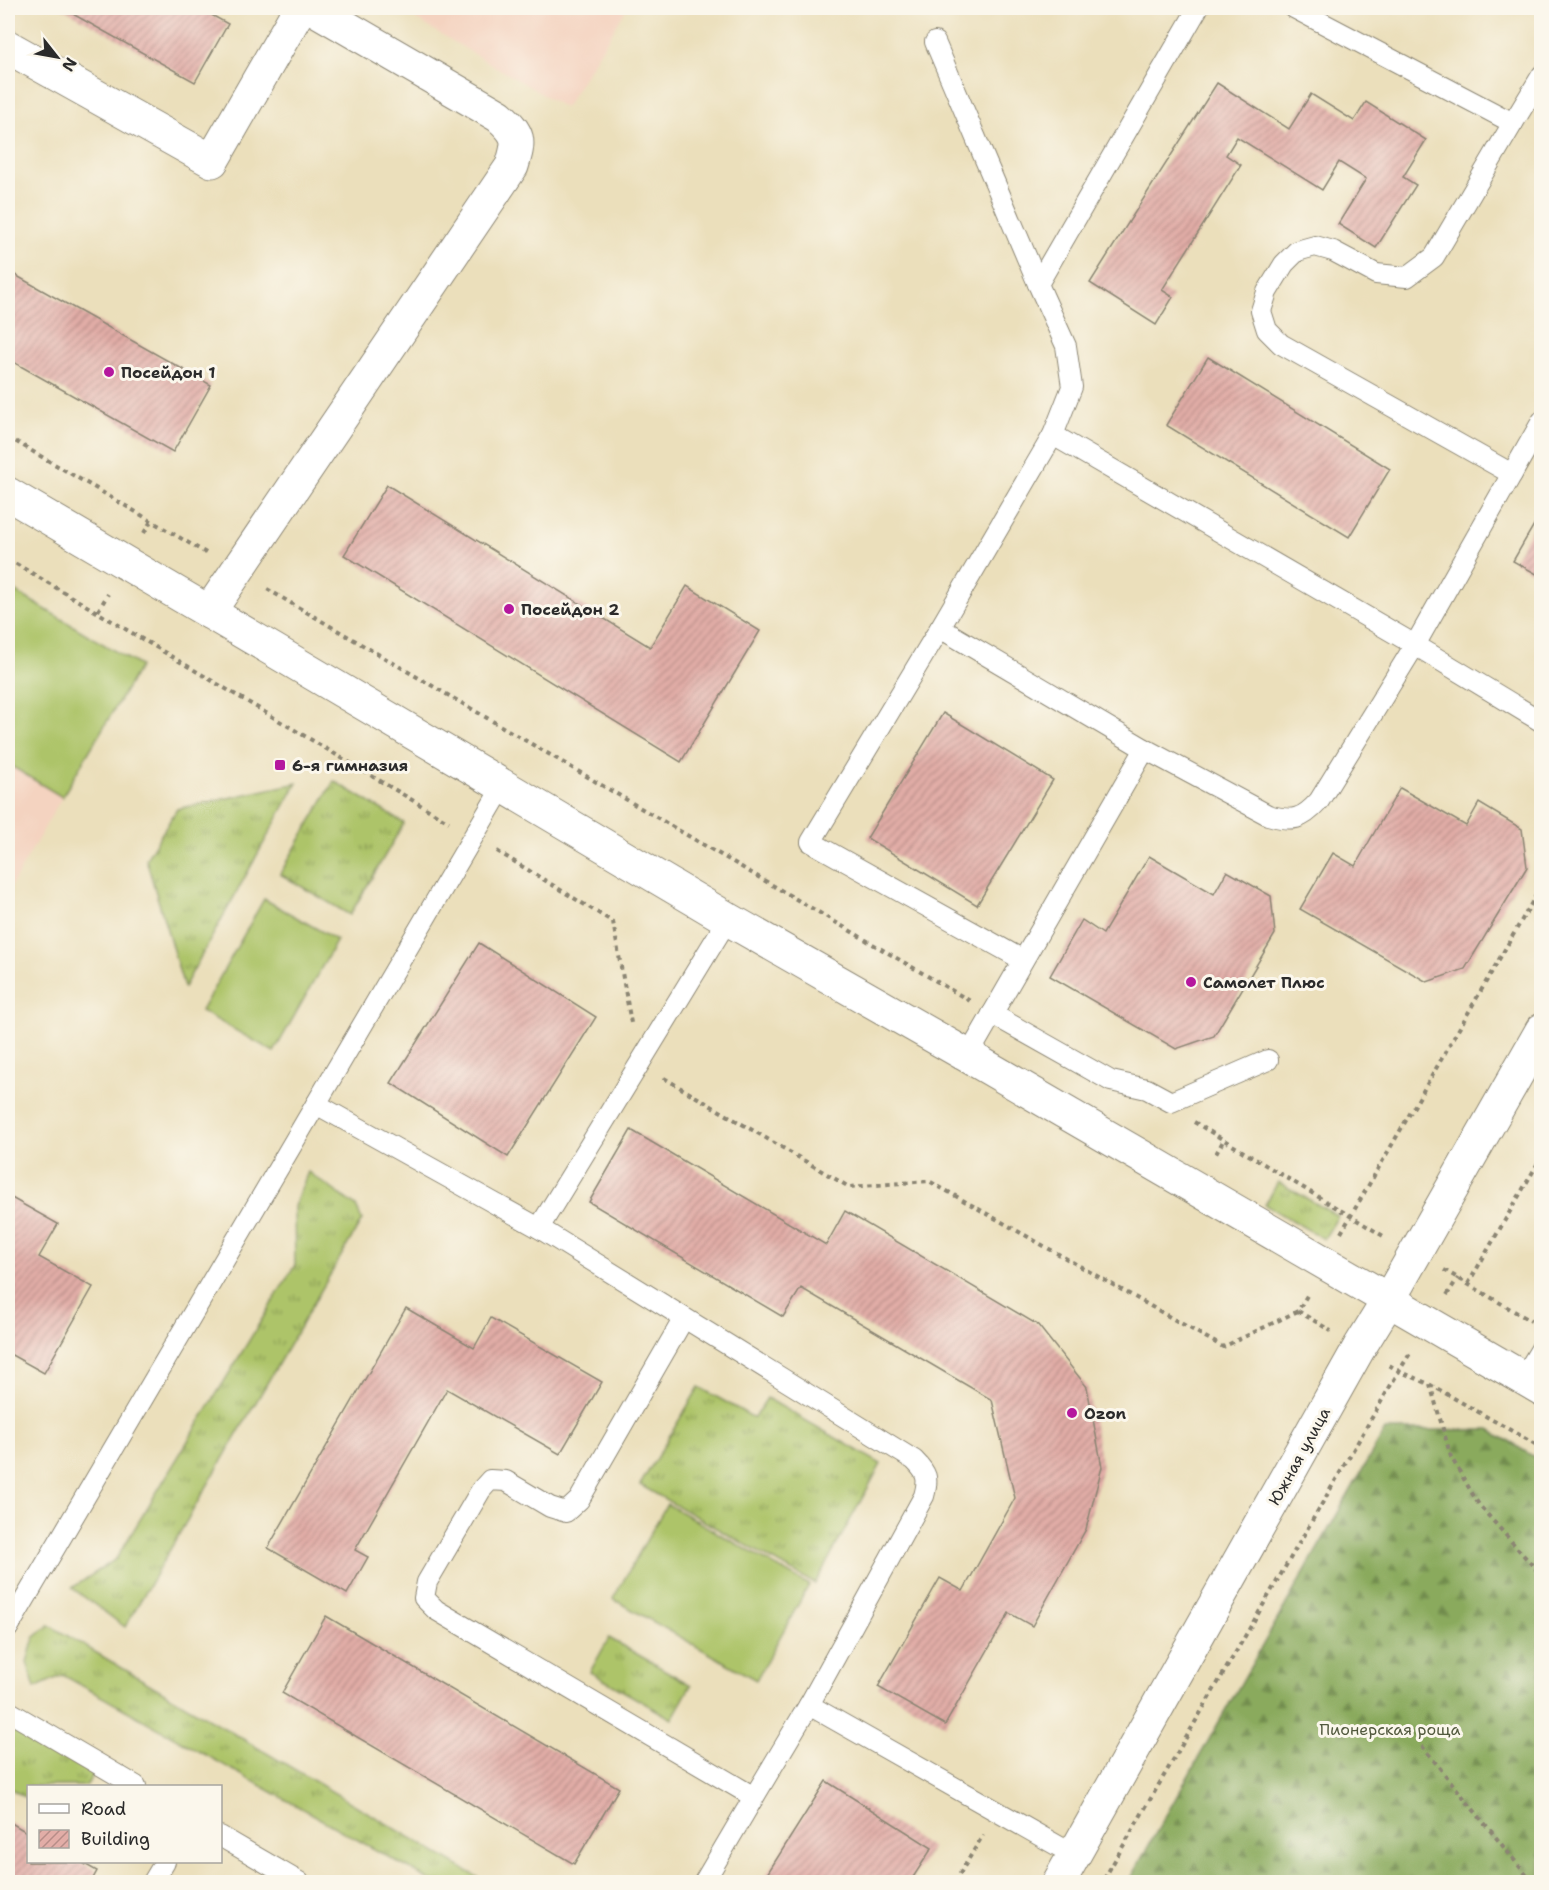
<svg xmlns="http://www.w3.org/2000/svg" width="1549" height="1890" font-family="'Shantell Sans',sans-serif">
  <defs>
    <pattern id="grass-tufts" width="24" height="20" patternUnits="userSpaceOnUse" patternTransform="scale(1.5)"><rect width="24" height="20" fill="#adc469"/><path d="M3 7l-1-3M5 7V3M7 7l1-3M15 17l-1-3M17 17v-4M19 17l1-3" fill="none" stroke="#8d9f57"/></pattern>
    <pattern id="forest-firs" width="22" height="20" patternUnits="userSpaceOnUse" patternTransform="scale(1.5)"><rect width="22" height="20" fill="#8aaa5d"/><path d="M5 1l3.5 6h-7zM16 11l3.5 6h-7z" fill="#718b4d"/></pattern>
    <pattern id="building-hatch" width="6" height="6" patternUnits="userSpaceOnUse" patternTransform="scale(1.5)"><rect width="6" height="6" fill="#e2ada7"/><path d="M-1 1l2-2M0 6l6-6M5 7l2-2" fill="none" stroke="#b78d88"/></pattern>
  </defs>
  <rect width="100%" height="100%" fill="#fbf7ec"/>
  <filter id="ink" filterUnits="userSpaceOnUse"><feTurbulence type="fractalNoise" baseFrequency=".0167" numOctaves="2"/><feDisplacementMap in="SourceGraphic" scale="12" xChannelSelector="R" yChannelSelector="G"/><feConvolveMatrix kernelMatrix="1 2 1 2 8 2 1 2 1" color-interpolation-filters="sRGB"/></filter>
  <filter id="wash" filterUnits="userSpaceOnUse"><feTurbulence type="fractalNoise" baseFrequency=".008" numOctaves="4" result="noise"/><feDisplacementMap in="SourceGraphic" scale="24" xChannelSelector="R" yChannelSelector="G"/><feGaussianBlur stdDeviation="1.35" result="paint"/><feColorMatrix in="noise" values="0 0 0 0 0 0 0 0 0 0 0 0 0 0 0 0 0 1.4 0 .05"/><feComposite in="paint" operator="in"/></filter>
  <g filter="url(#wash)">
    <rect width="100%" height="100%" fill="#ebdfbb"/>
    <!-- built -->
    <g fill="#f4d3c0">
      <polygon points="397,8 627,8 565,108"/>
      <polygon points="8,764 62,797 8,892"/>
    </g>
    <!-- grass -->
    <g fill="url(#grass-tufts)" stroke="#6c784a" stroke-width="1.5">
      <polygon points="334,781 404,823 350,915 280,874"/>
      <polygon points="297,783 184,987 146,859 177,809"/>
      <polygon points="308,1172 356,1206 362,1220 125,1627 72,1588 116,1559 295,1265 294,1206"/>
      <polygon points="1278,1182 1338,1216 1324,1239 1265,1205"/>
      <polygon points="699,1387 754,1418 767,1398 881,1464 815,1584 640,1485"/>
      <polygon points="49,1625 486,1882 433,1882 63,1675 35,1688 27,1662 34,1638"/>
      <polygon points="609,1638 691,1685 672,1719 590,1672"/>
      <polygon points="8,1719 96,1771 86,1786 28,1786 28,1799 8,1787"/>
    </g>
    <!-- forest -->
    <polygon fill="url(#forest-firs)" stroke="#5a6a44" stroke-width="1.5" points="1385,1430 1490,1430 1541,1461 1541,1882 1128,1882"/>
    <!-- pitch -->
    <g fill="#adc469" stroke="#6c784a" stroke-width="1.5">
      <polygon points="8,587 140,666 62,797 8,764"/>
      <polygon points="264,899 337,940 274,1052 201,1011"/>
      <polygon points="667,1504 809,1585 756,1680 613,1599"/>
    </g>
    <g id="blocks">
      <!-- building -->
      <g fill="url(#building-hatch)">
        <polygon points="62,8 199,8 228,24 195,82"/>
        <polygon points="1217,83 1289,129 1311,94 1354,121 1366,102 1426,140 1403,177 1416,185 1376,248 1338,224 1366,179 1339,162 1322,190 1237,137 1226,155 1241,165 1162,290 1173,297 1156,325 1090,283"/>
        <polygon points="8,271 211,385 173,452 8,359"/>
        <polygon points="1208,357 1390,469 1349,537 1166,425"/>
        <polygon points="387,485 650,647 687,586 760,631 681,762 344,555"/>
        <polygon points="1542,511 1542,577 1513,561"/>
        <polygon points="943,713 1053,780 977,905 867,838"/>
        <polygon points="1400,788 1466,826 1479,803 1522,829 1527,867 1465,969 1427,982 1300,909 1333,853 1355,866"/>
        <polygon points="1149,856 1214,894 1227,871 1271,896 1275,934 1214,1036 1176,1049 1050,976 1082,920 1103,934"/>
        <polygon points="479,943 596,1017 508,1157 391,1083"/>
        <polygon points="631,1130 826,1245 845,1211 1038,1325 1087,1387 1102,1467 1086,1529 1032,1626 1009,1613 945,1725 878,1687 940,1578 963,1591 1015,1498 992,1400 801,1288 783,1317 589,1202"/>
        <polygon points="8,1196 58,1224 39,1257 93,1287 44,1373 8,1353"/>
        <polygon points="406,1308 474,1348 491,1318 602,1382 560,1454 447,1389 355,1550 368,1557 347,1594 268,1548"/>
        <polygon points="326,1616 619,1788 574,1864 282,1693"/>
        <polygon points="826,1781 932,1848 910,1882 762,1882"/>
        <polygon points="8,1821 28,1833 28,1862 81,1862 97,1871 91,1882 8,1882"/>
      </g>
    </g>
  </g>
  <g filter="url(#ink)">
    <use href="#blocks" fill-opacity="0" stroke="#8b8573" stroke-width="1.5"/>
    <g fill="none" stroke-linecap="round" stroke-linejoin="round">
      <defs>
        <g id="service">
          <polyline points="1294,8 1513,123 1434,257 1407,277 1376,274 1333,251 1315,246 1297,251 1284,264 1267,292 1261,311 1267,330 1281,344 1512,474"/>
          <polyline points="935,42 1038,284"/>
          <polyline points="1513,123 1542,75"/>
          <polyline points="1053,435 1072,387 1066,346 1038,284 1198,8"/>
          <polyline points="940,628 811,842 1023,960"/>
          <polyline points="1145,749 940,628 1053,435 1415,645 1542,722"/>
          <path d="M 728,919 L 539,1228 L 914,1460 C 927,1473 929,1478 924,1496 L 809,1705 L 1074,1855"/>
          <polyline points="992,1014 1111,1081 1147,1089 1171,1102 1268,1060"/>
          <path d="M 968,1056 L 1145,749 L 1268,815 C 1293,822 1302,820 1319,801 L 1415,645 L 1542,421"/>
          <polyline points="316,1104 539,1228"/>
          <polyline points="684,1318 579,1500 566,1512 550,1507 506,1481 490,1480 481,1490 427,1582 424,1598 436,1610 754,1797 809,1705"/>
          <polyline points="1523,1379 1542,1347"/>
          <polyline points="8,1628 503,786"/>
          <polyline points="8,1711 136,1786"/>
          <polyline points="220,1836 299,1882"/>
          <polyline points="153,1882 165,1862"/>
          <polyline points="704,1882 754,1797"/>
        </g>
        <g id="minor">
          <polyline points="8,47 212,161 300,8"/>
          <polyline points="8,494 209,612 728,919 968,1056 1542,1389"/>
          <path d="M 209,612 L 512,166 C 520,140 520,135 499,116 L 313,8"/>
          <polyline points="1059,1882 1359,1348 1388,1301 1542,1030"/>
        </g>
      </defs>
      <!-- service casing -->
      <use href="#service" stroke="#8b8573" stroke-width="22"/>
      <!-- minor casing -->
      <use href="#minor" stroke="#8b8573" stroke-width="35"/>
      <!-- path -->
      <g stroke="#8b8573" stroke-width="4" stroke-dasharray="4.5 4.5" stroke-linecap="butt">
        <polyline points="8,437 206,553"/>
        <polyline points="144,533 151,521"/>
        <polyline points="8,559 449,822"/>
        <polyline points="267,589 970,1001"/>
        <polyline points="98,611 108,594"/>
        <polyline points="497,851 613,922 631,1023"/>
        <polyline points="664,1078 849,1187 929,1181 1223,1347 1298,1311 1309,1292"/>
        <polyline points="1194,1122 1385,1237"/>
        <polyline points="1216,1154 1223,1141"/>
        <polyline points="1341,1233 1542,885"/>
        <polyline points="1444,1270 1531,1321"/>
        <polyline points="1468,1284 1542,1156"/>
        <polyline points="1447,1295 1458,1278"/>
        <polyline points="1298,1311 1331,1331"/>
        <polyline points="1389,1365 1399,1371 1411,1352"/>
        <polyline points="1430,1384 1451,1457 1479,1505 1542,1576"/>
        <polyline points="1422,1746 1532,1882"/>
        <polyline points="1104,1879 1399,1371 1429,1384 1542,1448"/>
        <polyline points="955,1882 983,1835"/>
      </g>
      <!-- service -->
      <use href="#service" stroke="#fff" stroke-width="20"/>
      <!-- minor -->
      <use href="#minor" stroke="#fff" stroke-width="33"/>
    </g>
  </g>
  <!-- markers -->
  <g fill="#b5179e" stroke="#fbf7ec" stroke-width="2">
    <circle cx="109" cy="372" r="6"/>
    <circle cx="509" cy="609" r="6"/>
    <rect x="274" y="759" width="12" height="12" rx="3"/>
    <circle cx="1191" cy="982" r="6"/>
    <circle cx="1072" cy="1413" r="6"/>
  </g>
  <g text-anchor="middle" stroke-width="6" stroke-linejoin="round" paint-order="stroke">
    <!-- poi labels -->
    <g font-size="16" font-weight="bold" fill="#2b2b2b" stroke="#fbf7ec" text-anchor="start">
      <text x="121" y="378">Посейдон 1</text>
      <text x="521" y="615">Посейдон 2</text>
      <text x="292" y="771">6-я гимназия</text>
      <text x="1203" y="988">Самолет Плюс</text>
      <text x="1084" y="1419">Ozon</text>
    </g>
    <!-- street labels -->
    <g font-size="16" fill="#2b2b2b" stroke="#fbf7ec">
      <text transform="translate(1299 1456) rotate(-61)" y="6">Южная улица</text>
    </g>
    <!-- park labels -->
    <g font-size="16" fill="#52593e" stroke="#fbf7ec">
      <text x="1390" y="1735">Пионерская роща</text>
    </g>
  </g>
  <!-- margin -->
  <rect width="1549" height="1890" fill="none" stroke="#fbf7ec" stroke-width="30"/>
  <!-- legend -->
  <rect x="27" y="1785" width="195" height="78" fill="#fbf7ec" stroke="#a8a59f" stroke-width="1.5"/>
  <rect x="39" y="1804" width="30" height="9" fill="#ffffff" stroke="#a8a59f" stroke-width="1.5"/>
  <text x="81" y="1815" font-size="18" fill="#2b2b2b">Road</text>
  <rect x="39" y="1830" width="30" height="18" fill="url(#building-hatch)" stroke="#a8a59f" stroke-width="1.5"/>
  <text x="81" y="1845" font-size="18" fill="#2b2b2b">Building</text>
  <!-- north arrow -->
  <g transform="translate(57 57) rotate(121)" stroke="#fbf7ec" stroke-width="4.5" paint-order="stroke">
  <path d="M0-4.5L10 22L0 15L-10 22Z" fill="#2b2b2b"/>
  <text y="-9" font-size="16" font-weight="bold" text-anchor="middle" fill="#2b2b2b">N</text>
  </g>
</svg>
